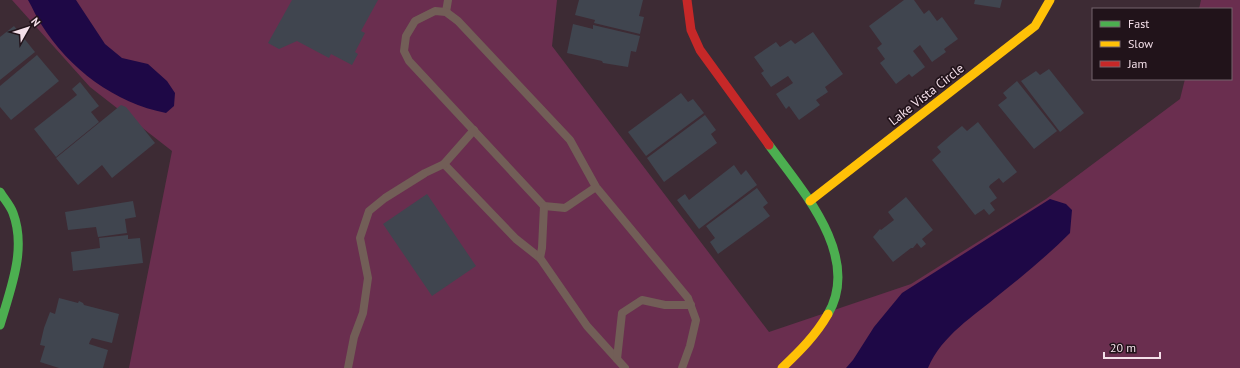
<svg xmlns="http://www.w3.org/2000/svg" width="1240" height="368" font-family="'PT Sans',sans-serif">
  <rect width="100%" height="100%" fill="#3d2b34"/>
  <!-- green -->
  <polygon fill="#6a2e4f" points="12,0 557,0 552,46 769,332 911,284 1046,199 1180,99 1185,79 1231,79 1231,9 1199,9 1201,0 1240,0 1240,368 129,368 172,151 90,87"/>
  <!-- water -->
  <g fill="#1e0846">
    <path d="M 28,0 L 76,0 L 105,44 L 122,58 L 148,64 L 167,81 L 175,93 L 174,106 L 166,113 C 115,103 69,69 41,24 C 36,17 33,8 28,0 Z"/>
    <path d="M 1050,199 L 1066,204 L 1072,210 L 1070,233 C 1048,255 1024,275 1000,294 C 974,316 942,335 928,368 L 846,368 L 853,360 L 874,327 L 902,293 Z"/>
  </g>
  <!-- building -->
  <g fill="#40454f">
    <polygon points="292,0 378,0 361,31 365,33 355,52 358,54 352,65 331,54 329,58 297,41 279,49 268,43"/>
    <polygon points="579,0 643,0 639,16 644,17 640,34 594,23 595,20 575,15"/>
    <polygon points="904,0 914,0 924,14 929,10 937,21 942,17 958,39 944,49 946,52 932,62 920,45 913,51 925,67 912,77 909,74 896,84 880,63 885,59 877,48 882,44 869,26"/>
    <polygon points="975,0 1002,0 1000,8 974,4"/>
    <polygon points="573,24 593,29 593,25 640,36 636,52 631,51 628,67 603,63 602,61 567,53"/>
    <polygon points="14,26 35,52 0,80 0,37"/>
    <polygon points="813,32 843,74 825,87 828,92 816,100 820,105 799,120 789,106 786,109 776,94 793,83 788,76 771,87 761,73 764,71 754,57 776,42 780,47 791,40 795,44"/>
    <polygon points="37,55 59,81 11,120 0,107 0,86"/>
    <polygon points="1049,69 1084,113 1060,132 1021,81 1036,71 1040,75"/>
    <polygon points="1017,81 1057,131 1034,149 998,105 1007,98 1003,93"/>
    <polygon points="80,82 99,106 91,112 99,122 56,157 34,129 77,95 72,89"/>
    <polygon points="681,93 688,102 693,99 704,113 646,156 628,132"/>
    <polygon points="121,105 126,107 155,143 112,178 102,165 78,185 56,158"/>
    <polygon points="705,115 716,130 711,134 717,143 664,182 647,158"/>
    <polygon points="978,122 1017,172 1003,183 999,178 990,185 989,187 997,198 990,203 995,210 989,215 984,209 975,215 932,160 941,152 937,147 951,135 962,126 967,131"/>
    <polygon points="734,165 741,175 746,170 757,185 699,229 677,200 685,194 689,200"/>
    <polygon points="757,188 768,203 763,207 770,216 718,254 710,242 715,238 706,226"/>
    <polygon points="427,194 476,266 432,296 383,224"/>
    <polygon points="906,197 933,230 922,239 926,244 921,248 917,243 913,248 911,248 893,262 873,237 880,229 881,230 894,220 888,212"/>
    <polygon points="133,201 136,217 125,219 127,233 98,237 96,227 68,230 65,212"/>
    <polygon points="128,235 128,239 140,238 143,263 73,271 71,252 100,248 99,238"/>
    <polygon points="59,298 78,303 79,301 83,303 84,305 119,314 112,343 92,338 90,341 89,344 108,350 103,368 59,368 40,362 45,346 40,345 44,328 50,312 55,314"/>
  </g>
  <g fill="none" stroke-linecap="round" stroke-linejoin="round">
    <!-- lane -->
    <g stroke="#725e57" stroke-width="8">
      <polyline points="446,12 448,0"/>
      <polyline points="444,164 516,239 540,258"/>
      <polyline points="596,187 565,208 544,206 409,61 404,51 406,36 415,21 435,11 446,12 458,21 570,140 596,187 688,298 696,320 690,346 682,368"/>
      <polyline points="544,206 542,248 540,258 587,326 625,368"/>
      <polyline points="617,359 622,313 642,300 665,305 691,305"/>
      <polyline points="348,368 354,337 363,313 368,278 360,238 369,211 385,198 425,173 444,164 474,130"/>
    </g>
    <!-- fast -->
    <g stroke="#4caf50" stroke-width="9">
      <path d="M 769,145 C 801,189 862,256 828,314"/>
      <path d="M 0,192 C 4,199 10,205 13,213 C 27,250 10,290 0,325"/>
    </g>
    <!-- slow -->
    <g stroke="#ffc107" stroke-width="9">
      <polyline points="810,201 1035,26 1050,0"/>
      <path d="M 782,368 C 800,351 816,335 828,314"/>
    </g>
    <!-- jam -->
    <polyline stroke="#c62828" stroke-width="9" points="687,0 691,30 700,50 769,145"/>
  </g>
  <g text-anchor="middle" stroke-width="3.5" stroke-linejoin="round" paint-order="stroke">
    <!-- street labels -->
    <g font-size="13" fill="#f4dfe9" stroke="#21131a">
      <text transform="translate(926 94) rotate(-38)" y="5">Lake Vista Circle</text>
    </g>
  </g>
  <!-- legend -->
  <rect x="1092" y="8" width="140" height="72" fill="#21131a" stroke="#75656d"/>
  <rect x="1100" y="21" width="20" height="6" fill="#4caf50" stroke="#75656d"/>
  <text x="1128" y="28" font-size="12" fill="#f4dfe9">Fast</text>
  <rect x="1100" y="41" width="20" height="6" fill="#ffc107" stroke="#75656d"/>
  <text x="1128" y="48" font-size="12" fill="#f4dfe9">Slow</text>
  <rect x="1100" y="61" width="20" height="6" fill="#c62828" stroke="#75656d"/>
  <text x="1128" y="68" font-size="12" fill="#f4dfe9">Jam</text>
  <!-- north arrow -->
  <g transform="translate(28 28) rotate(51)" stroke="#21131a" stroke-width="3" paint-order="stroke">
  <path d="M0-3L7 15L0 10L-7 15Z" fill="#f4dfe9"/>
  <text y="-6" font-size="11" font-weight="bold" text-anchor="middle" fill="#f4dfe9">N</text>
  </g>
  <!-- scale -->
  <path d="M1104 352v6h56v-6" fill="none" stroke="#f4dfe9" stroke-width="2"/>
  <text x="1110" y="352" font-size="12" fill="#f4dfe9" stroke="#21131a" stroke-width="3" paint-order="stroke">20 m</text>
</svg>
